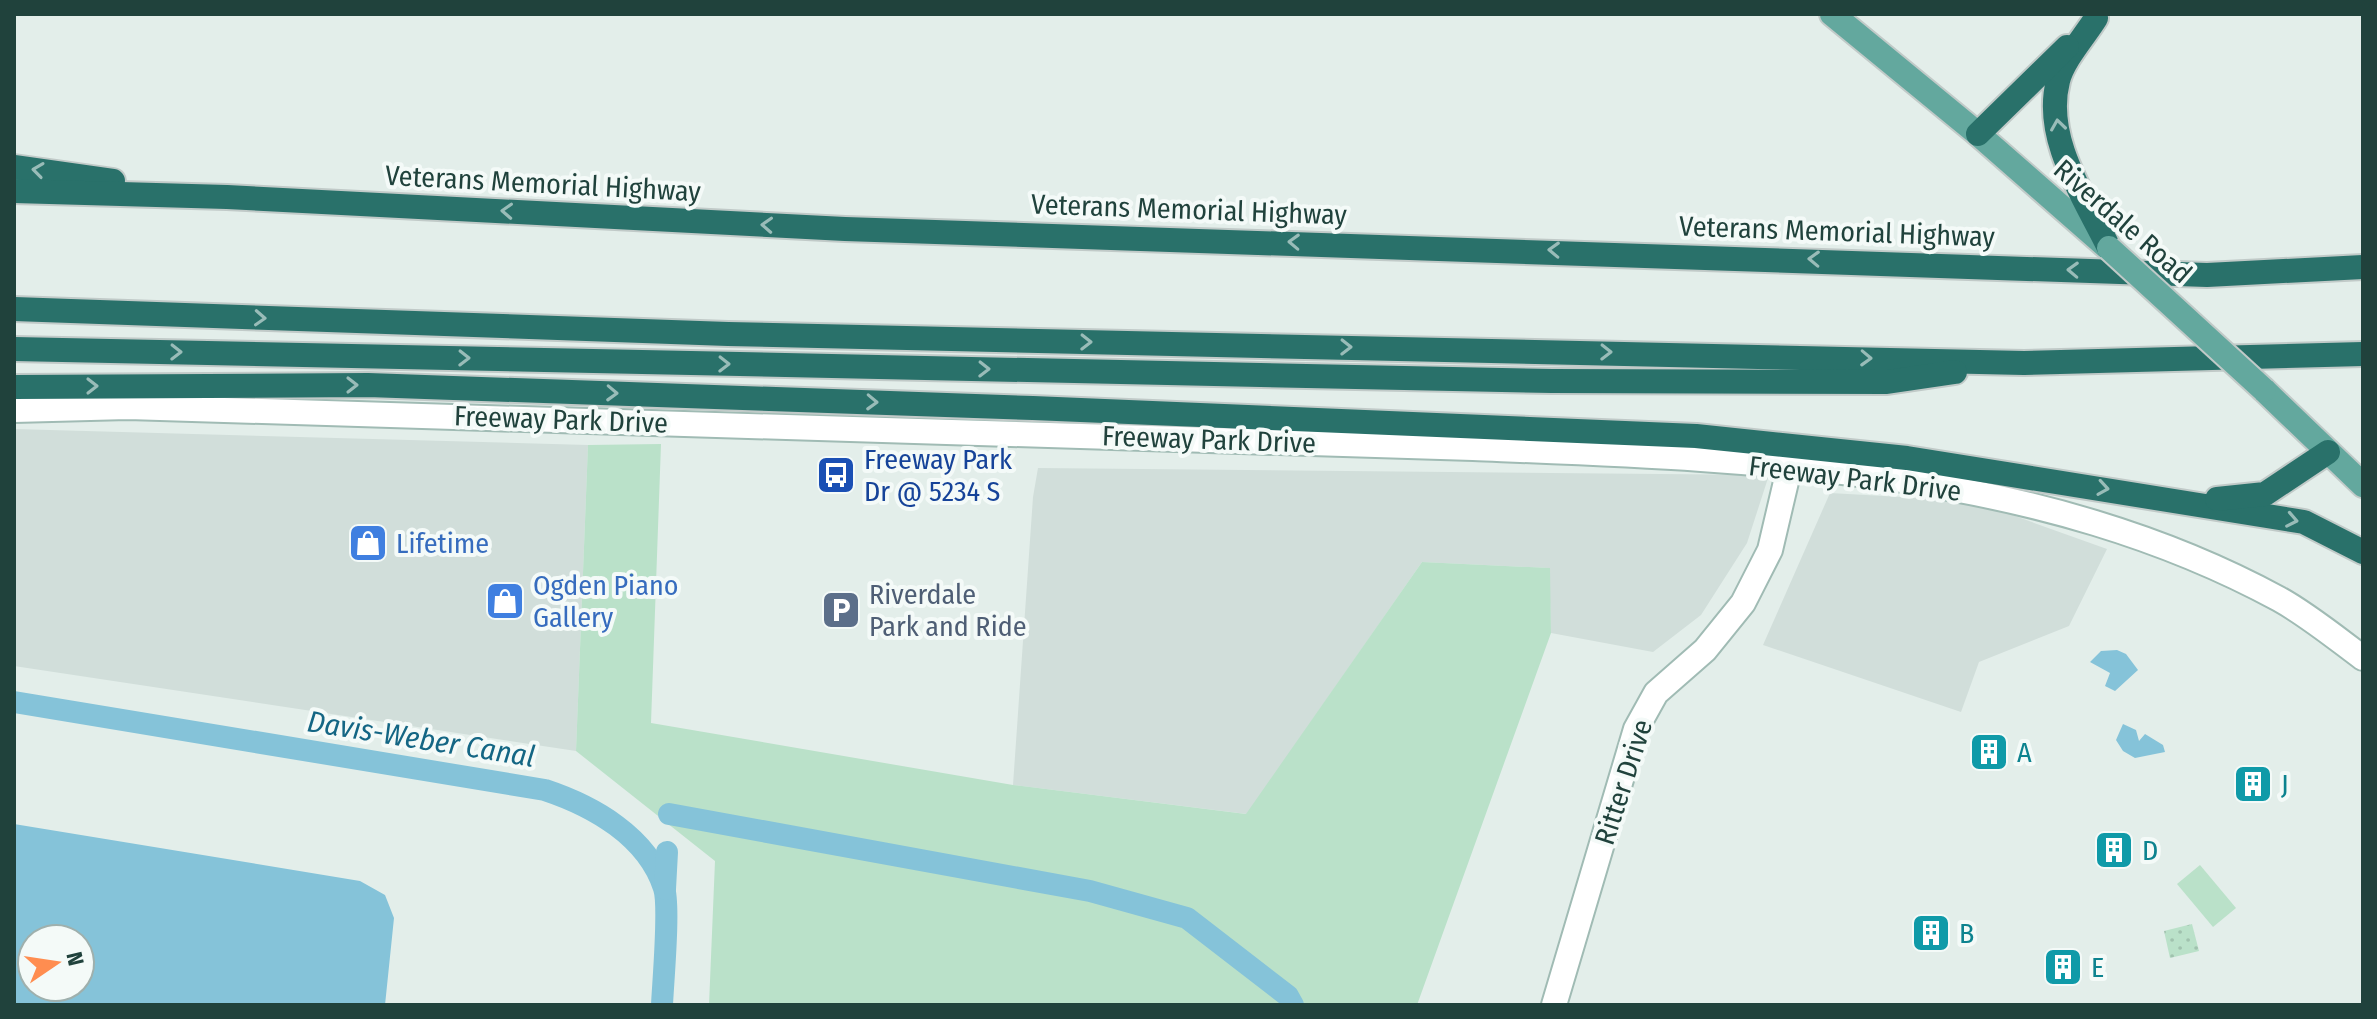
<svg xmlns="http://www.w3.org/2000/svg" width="2377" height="1019" font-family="'Fira Sans Condensed',sans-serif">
  <defs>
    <pattern id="park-dots" width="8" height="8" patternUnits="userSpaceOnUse" patternTransform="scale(2)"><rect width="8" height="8" fill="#bae1c9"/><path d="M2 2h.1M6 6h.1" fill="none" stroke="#a0c2ae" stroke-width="1.8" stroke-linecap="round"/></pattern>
  </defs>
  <rect width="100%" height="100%" fill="#e3eeea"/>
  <!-- built -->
  <g fill="#d1deda">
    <polygon points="14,429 588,445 576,751 14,666"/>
    <polygon points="1038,468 1769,475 1747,543 1701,615 1653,652 1551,633 1549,568 1422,562 1247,814 1013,785 1033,497"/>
    <polygon points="1830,493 1973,501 2107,549 2069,626 1979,662 1961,712 1763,645"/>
  </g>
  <!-- grass -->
  <g fill="#bae1c9">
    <polygon points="661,444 651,723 1013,785 1246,814 1422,562 1550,568 1551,633 1417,1005 709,1005 715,861 576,751 588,445"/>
    <polygon points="2200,865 2236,908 2213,927 2177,884"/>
  </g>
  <!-- park -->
  <polygon fill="url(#park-dots)" points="2192,924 2199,951 2170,958 2164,931"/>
  <!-- water -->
  <g fill="#85c3d9" fill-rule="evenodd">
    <polygon points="2117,650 2126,654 2138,670 2115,691 2105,686 2110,673 2090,662 2101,651"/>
    <polygon points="2123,724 2136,730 2139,741 2145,734 2163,745 2165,752 2135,758 2123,751 2116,740"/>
    <path d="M 14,824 L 360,881 L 385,895 L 394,918 L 385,1005 L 14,1005 ZM 32,939 L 80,939 L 80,987 L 32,987 Z"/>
  </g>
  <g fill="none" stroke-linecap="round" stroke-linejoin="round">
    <!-- canal -->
    <g stroke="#85c3d9" stroke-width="22">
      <path d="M 14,702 L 545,790 C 593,806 647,836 664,888 C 670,906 663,982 662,1005"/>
      <polyline points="669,814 1090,891 1187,918 1288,996 1293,1005"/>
      <polyline points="665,889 667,852"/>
    </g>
    <defs>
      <g id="secondary">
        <path d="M 14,410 L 128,407 L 1473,448 C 1745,459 2034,466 2279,599 C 2308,615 2336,638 2363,658"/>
        <polyline points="1554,1005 1636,729 1656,693 1705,650 1743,603 1770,550 1789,469"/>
      </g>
      <g id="primary">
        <polyline points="1832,14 1978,134 2107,247"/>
        <polyline points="2264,390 2363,485"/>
      </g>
      <g id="highway">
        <path d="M 2096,18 C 2085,36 2063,60 2058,81 C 2043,139 2085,198 2109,248"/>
        <polyline points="1978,134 2067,47"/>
        <polyline points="14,167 113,181"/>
        <polyline points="14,191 227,197 845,229 2207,275 2363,267"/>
        <polyline points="14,309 728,334 2024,363 2363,354"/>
        <polyline points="14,349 1552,381 1887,382 1955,372"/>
        <polyline points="14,387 368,385 1033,408 1696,436 1907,458 2304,522 2363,552"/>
        <polyline points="2217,499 2265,494 2328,452"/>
      </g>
    </defs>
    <!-- secondary casing -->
    <use href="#secondary" stroke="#a0bbb4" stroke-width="28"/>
    <!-- primary casing -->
    <use href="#primary" stroke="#c1cac8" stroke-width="28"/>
    <!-- highway casing -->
    <use href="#highway" stroke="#c1cac8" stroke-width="28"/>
    <!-- secondary -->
    <use href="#secondary" stroke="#fff" stroke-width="24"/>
    <!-- primary -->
    <use href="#primary" stroke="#63a89e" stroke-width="24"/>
    <!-- highway -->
    <use href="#highway" stroke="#29716a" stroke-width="24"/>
    <defs>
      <polyline id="primary-bridge" points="2109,248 2264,390"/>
    </defs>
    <!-- primary-bridge casing -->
    <use href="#primary-bridge" stroke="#c1cac8" stroke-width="28" stroke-linecap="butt"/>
    <!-- primary-bridge -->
    <use href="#primary-bridge" stroke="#63a89e" stroke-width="24"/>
  </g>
  <!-- one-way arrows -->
  <defs><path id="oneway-chevron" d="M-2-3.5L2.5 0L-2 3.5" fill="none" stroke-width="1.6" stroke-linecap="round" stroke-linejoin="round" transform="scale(2)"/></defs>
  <g stroke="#99bcb8">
    <use href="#oneway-chevron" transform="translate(2058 125) rotate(-98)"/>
    <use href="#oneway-chevron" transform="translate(38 170) rotate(-172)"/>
    <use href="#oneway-chevron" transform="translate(507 211) rotate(-177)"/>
    <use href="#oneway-chevron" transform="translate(767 225) rotate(-177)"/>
    <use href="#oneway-chevron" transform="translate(1294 242) rotate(-178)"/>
    <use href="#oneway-chevron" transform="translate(1554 250) rotate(-178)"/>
    <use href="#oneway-chevron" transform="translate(1814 259) rotate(-178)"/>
    <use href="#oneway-chevron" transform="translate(2073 270) rotate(-178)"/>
    <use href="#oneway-chevron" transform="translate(260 318) rotate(3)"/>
    <use href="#oneway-chevron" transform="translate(1086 342) rotate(1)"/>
    <use href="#oneway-chevron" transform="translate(1346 347) rotate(1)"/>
    <use href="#oneway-chevron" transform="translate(176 352) rotate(1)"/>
    <use href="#oneway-chevron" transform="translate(1606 352) rotate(1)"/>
    <use href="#oneway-chevron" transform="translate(464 358) rotate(1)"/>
    <use href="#oneway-chevron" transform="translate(1866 358) rotate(2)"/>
    <use href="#oneway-chevron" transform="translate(724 364) rotate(1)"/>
    <use href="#oneway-chevron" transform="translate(984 369) rotate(1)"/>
    <use href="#oneway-chevron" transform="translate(352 385)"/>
    <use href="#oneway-chevron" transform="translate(92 386)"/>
    <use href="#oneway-chevron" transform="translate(612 393) rotate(2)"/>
    <use href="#oneway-chevron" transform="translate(872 402) rotate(2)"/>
    <use href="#oneway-chevron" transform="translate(2103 488) rotate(9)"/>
    <use href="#oneway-chevron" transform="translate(2292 520) rotate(11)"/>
  </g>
  <!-- icons -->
  <defs>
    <symbol id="bus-square" viewBox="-11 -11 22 22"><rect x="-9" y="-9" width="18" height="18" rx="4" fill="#1a4fb4" stroke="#f4faf8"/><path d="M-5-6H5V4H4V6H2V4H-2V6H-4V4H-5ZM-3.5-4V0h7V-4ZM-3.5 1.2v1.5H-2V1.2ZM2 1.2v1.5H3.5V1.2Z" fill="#fff"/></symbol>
    <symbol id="shop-square" viewBox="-11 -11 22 22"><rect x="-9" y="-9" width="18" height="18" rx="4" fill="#3f7fe0" stroke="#f4faf8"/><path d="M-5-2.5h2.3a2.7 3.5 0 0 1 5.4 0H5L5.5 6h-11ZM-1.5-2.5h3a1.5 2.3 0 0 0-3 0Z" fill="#fff"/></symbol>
    <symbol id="parking-square" viewBox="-11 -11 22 22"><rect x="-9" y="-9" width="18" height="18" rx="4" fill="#5c6f8a" stroke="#f4faf8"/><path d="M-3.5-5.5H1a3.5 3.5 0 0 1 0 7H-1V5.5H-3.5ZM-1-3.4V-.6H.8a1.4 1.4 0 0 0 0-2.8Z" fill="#fff"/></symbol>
    <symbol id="building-square" viewBox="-11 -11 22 22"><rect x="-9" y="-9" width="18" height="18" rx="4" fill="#0f9aa8" stroke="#f4faf8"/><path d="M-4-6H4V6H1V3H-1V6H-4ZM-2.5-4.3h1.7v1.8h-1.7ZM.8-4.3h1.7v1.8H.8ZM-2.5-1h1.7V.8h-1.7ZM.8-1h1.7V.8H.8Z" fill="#fff"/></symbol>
  </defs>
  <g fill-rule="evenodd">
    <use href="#bus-square" x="814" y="453" width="44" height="44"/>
    <use href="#shop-square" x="346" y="521" width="44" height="44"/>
    <use href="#shop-square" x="483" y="579" width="44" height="44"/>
    <use href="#parking-square" x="819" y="588" width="44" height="44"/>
    <use href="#building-square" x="1967" y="730" width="44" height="44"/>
    <use href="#building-square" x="2231" y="762" width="44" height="44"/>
    <use href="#building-square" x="2092" y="828" width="44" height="44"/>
    <use href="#building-square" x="1909" y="911" width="44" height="44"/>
    <use href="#building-square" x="2041" y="945" width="44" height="44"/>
  </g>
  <g text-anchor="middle" stroke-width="8" stroke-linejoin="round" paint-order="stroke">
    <!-- street labels -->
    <g font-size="28" fill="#20423c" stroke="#f4faf8">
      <text transform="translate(543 183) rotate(3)" y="10">Veterans Memorial Highway</text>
      <text transform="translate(1189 209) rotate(2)" y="10">Veterans Memorial Highway</text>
      <text transform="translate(2123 221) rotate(41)" y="10">Riverdale Road</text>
      <text transform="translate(1837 231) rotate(2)" y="10">Veterans Memorial Highway</text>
      <text transform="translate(561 419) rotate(2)" y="10">Freeway Park Drive</text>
      <text transform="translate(1209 439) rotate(2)" y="10">Freeway Park Drive</text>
      <text transform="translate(1855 478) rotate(7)" y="10">Freeway Park Drive</text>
      <text transform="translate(1623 782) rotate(-72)" y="10">Ritter Drive</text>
    </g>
    <!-- transit labels -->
    <g font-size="28" fill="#164399" stroke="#f4faf8" text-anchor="start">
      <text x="864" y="469">Freeway Park<tspan x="864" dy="32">Dr @ 5234 S</tspan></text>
    </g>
    <!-- shop labels -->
    <g font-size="28" fill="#366cbe" stroke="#f4faf8" text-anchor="start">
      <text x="396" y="553">Lifetime</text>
      <text x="533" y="595">Ogden Piano<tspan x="533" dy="32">Gallery</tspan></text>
    </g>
    <!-- service labels -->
    <g font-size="28" fill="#4e5e75" stroke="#f4faf8" text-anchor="start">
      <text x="869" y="604">Riverdale<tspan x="869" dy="32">Park and Ride</tspan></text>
    </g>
    <!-- culture labels -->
    <g font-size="28" fill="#0d838f" stroke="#f4faf8" text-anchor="start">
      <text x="2017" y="762">A</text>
      <text x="2281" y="794">J</text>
      <text x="2142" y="860">D</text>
      <text x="1959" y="943">B</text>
      <text x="2091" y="977">E</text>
    </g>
    <!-- water labels -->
    <g font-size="30" font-style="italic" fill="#146684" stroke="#f4faf8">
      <text transform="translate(421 739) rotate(9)" y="10">Davis-Weber Canal</text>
    </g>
  </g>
  <!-- border -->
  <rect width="2377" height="1019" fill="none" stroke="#20423c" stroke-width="32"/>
  <!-- north arrow -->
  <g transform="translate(56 963) rotate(77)"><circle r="38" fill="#f4faf8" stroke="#9fb0ad" stroke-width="2"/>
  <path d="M0-6L14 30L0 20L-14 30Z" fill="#ff8d50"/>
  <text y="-12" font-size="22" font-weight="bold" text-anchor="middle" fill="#20423c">N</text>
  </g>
</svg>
